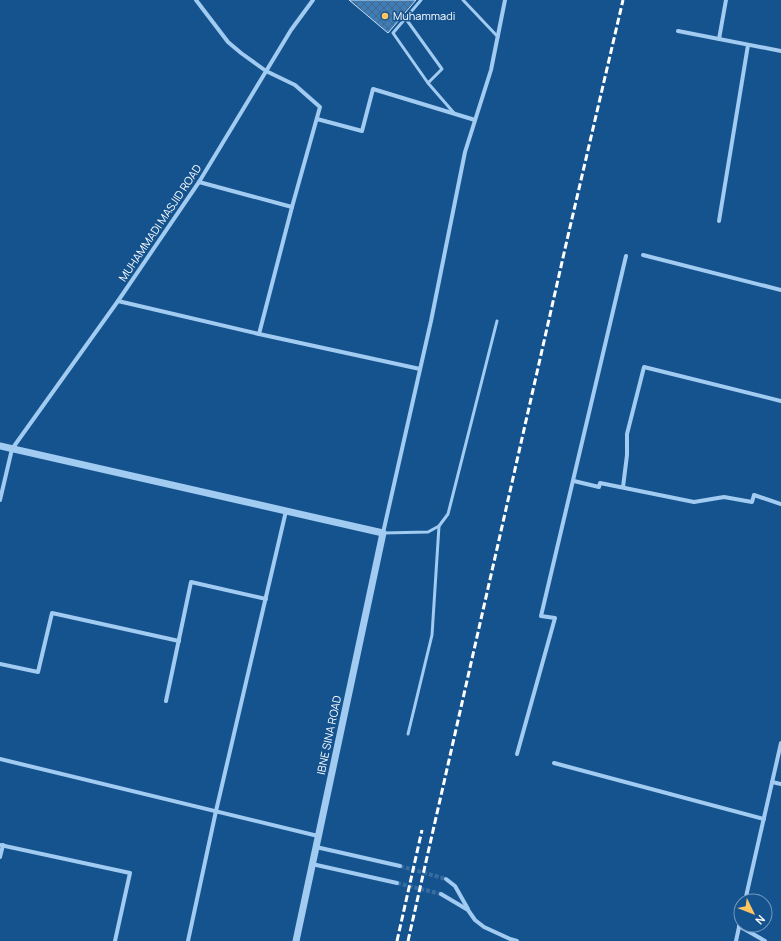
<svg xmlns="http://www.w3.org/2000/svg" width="781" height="941" font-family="Manrope,sans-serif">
  <defs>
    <pattern id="building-cross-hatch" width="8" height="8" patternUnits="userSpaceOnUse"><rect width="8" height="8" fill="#3e7db8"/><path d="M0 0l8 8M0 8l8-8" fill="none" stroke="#446787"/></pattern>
  </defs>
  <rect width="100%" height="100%" fill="#15538f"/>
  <!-- building -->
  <polygon fill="url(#building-cross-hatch)" stroke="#c8e3fb" points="349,0 416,0 388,33"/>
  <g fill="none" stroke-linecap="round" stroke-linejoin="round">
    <!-- minor-tunnel -->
    <g stroke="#386da0" stroke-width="4" stroke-dasharray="4 2" stroke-linecap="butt">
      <polyline points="400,866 446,879"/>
      <polyline points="397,883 441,894"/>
    </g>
    <!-- service -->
    <g stroke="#a1cbf0" stroke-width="3">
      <polyline points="421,0 393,33 428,83"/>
      <polyline points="463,0 498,37"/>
      <polyline points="406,19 442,69 428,83 454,113"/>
      <polyline points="383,533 428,532 439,526 448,514 497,321"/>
      <polyline points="408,734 432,635 439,526"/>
    </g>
    <!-- minor -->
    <g stroke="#a1cbf0" stroke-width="4">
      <polyline points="196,0 228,42 241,53 266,71 295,85 320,107 292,207 259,334"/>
      <polyline points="678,31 781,51"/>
      <polyline points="719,39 726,0"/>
      <polyline points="317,119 362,131 373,89 475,120"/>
      <polyline points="199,182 292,207"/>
      <polyline points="719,221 748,45"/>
      <polyline points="643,255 781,290"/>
      <polyline points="118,301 259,334 420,369"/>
      <polyline points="574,481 599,487 600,483 694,502 724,497 752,502 754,495 781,504"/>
      <polyline points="623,487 627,455 627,434 644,367 781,401"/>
      <polyline points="0,500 12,449 118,301 199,182 291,30 313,0"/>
      <polyline points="383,533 431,321 465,152 491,70 505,0"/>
      <polyline points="0,664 38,672 52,613 179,641"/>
      <polyline points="166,701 191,582 266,599"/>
      <polyline points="517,754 555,618 541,616 626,256"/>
      <polyline points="0,759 318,836"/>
      <polyline points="554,763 764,819"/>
      <polyline points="772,782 781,784"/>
      <polyline points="0,845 130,873 115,941"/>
      <polyline points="316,847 400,866"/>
      <polyline points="0,857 3,845"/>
      <polyline points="312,864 397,883"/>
      <polyline points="446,879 455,886 468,909"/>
      <polyline points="441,894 468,910 475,920 484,927 510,939 517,941"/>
      <polyline points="745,901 781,743"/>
      <polyline points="739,926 765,941"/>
      <polyline points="188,941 216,811 286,511"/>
      <polyline points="736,941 741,918"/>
    </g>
    <!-- tertiary -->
    <polyline stroke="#a1cbf0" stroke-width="7" points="0,446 383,533 296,941"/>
    <!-- rail -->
    <g stroke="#fff" stroke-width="3" stroke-dasharray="7 3" stroke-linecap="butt">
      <polyline points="397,941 422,830"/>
      <polyline points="408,941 567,240 623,0"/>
    </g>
  </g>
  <!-- markers -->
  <circle fill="#ffc560" stroke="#15538f" stroke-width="1.5" cx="385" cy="16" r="4"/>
  <g text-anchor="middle" stroke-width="3" stroke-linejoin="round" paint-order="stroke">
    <!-- poi labels -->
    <g font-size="11" fill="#fff" stroke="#15538f" text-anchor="start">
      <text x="393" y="20">Muhammadi</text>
    </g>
    <!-- street labels -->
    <g font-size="11" fill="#fff" stroke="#15538f">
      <text transform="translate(160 223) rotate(-56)" y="4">MUHAMMADI MASJID ROAD</text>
      <text transform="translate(329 735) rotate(-78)" y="4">IBNE SINA ROAD</text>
    </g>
  </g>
  <!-- north arrow -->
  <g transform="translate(753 913) rotate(133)"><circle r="19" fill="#15538f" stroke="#7398bc"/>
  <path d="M0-3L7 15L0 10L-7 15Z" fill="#ffc560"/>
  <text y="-6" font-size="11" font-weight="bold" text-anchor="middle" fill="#ffffff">N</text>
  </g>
</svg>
